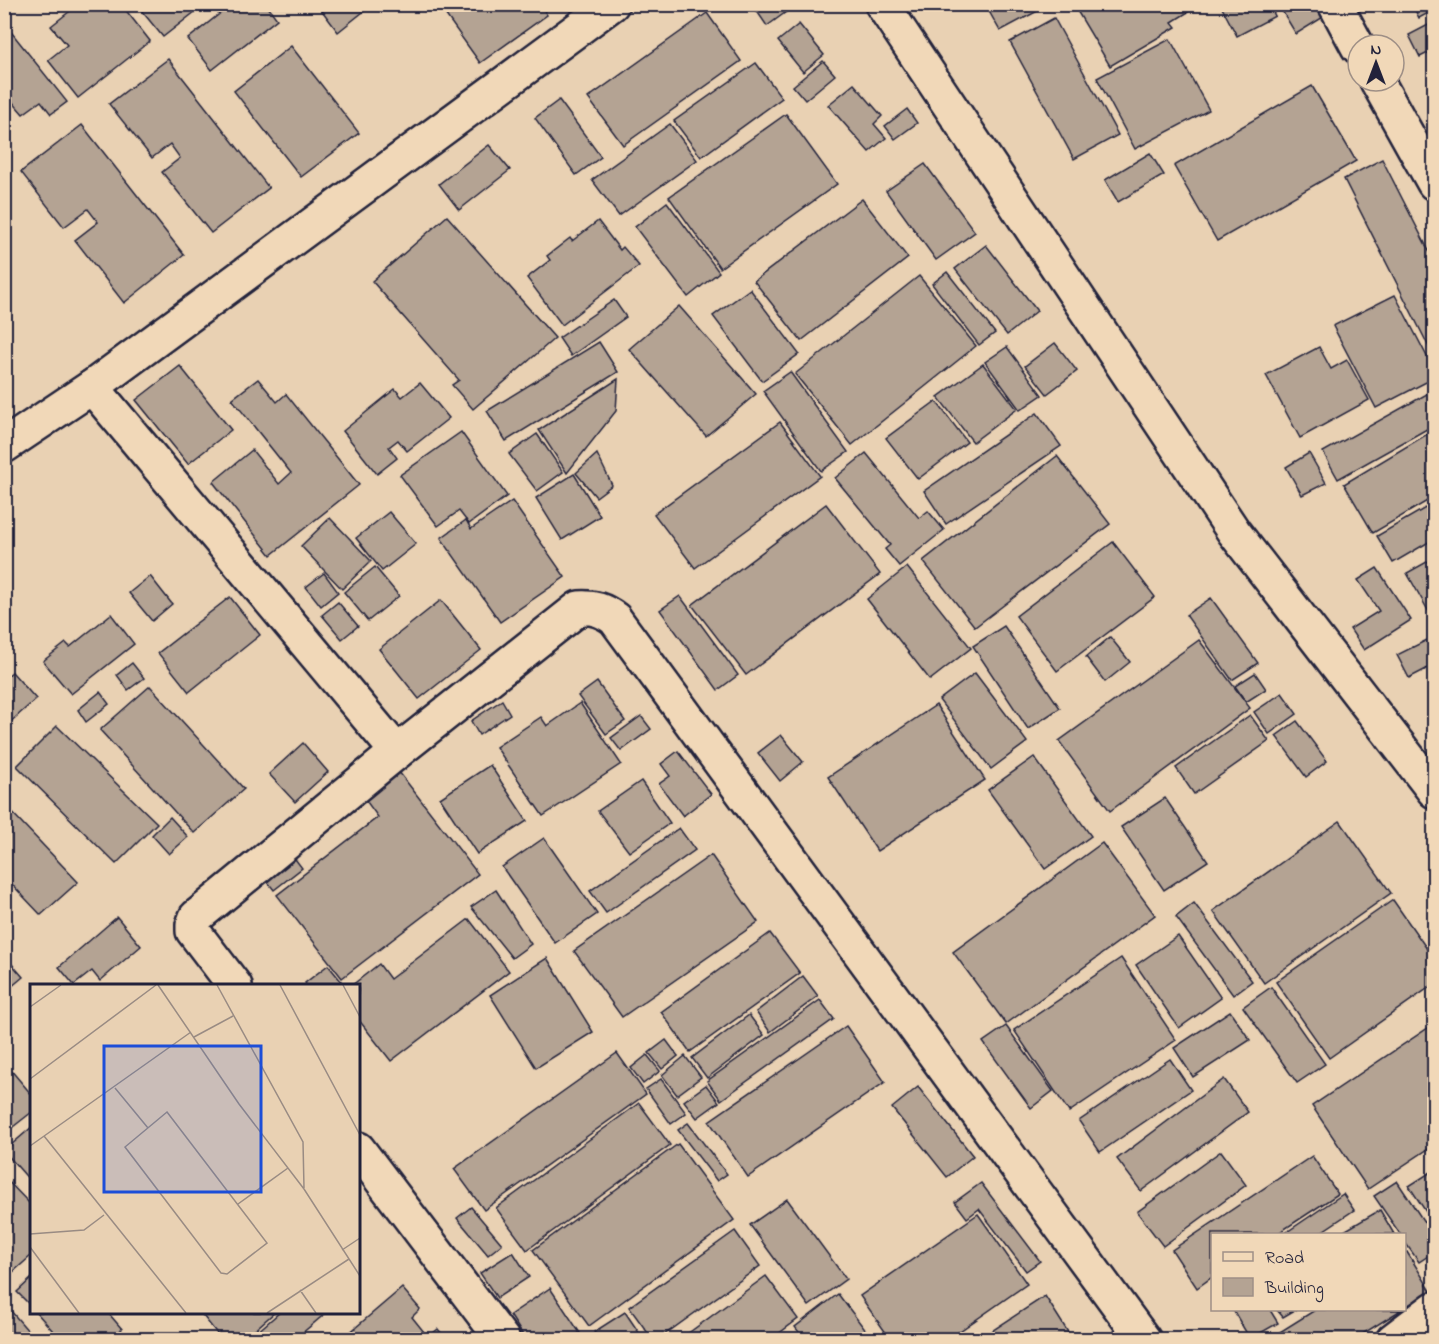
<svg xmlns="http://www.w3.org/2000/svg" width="1439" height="1344" font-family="'Indie Flower',sans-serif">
  <rect width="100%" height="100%" fill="#e9d1b3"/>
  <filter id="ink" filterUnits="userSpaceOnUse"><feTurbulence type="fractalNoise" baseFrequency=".0167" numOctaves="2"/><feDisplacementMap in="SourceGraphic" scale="12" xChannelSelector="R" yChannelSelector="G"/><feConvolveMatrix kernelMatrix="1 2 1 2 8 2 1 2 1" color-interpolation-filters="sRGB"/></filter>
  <g filter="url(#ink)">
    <!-- building -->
    <g fill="#b4a393" stroke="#22223b" stroke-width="1.5">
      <polygon points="79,4 121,4 150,41 78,98 48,60 67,45 51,26"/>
      <polygon points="148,4 205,4 163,37 141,10"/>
      <polygon points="232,4 266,4 277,19 212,70 188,39"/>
      <polygon points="317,4 373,4 338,32"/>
      <polygon points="438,4 540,4 547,15 480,63"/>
      <polygon points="752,4 797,4 767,26"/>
      <polygon points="985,4 1047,4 1047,6 1000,31"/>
      <polygon points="1073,4 1201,4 1172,22 1176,27 1110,66"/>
      <polygon points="1220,4 1269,4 1275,16 1237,36"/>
      <polygon points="1278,4 1318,4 1325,16 1296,34"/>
      <polygon points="1412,4 1434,4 1434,10 1419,18"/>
      <polygon points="707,13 741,61 623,145 588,98"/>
      <polygon points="1054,18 1118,135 1074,159 1010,42"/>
      <polygon points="1434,22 1434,50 1420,57 1409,35"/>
      <polygon points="4,23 67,102 51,114 41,101 23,114 4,92"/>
      <polygon points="799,24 824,55 803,72 778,41"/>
      <polygon points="1170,39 1209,110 1135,149 1097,78"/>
      <polygon points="291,46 359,133 301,177 234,91"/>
      <polygon points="168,59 269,188 211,233 162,172 180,158 170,144 152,158 109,104"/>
      <polygon points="823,61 835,75 805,100 793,86"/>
      <polygon points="756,63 782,98 701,157 674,121"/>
      <polygon points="854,84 882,116 874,124 886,138 869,152 828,105"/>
      <polygon points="1312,86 1356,161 1217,241 1174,166"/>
      <polygon points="559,100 601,157 576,175 535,118"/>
      <polygon points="907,109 917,123 895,139 885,126"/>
      <polygon points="786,114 837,184 720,268 669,197"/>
      <polygon points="670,124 697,160 619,216 592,180"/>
      <polygon points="82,125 184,255 124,303 75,240 98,222 88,209 64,227 21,172"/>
      <polygon points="489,145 510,170 459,210 439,184"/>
      <polygon points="1150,153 1164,175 1118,202 1105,180"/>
      <polygon points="1382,159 1434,261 1434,357 1344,179"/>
      <polygon points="925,164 975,232 936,260 886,191"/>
      <polygon points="862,199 908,258 801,341 754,281"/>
      <polygon points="667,202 719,272 688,297 635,227"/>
      <polygon points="447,216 555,338 473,409 452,385 459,380 372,281"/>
      <polygon points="598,221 620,250 623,247 639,266 562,325 527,278 550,260 547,256 570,238 572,241"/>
      <polygon points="986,245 1037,311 1007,335 955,269"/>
      <polygon points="947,272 995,333 979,345 932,284"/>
      <polygon points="919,276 976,346 852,445 795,374"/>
      <polygon points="750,289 799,354 762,381 713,316"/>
      <polygon points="1395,295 1434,370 1434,378 1376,408 1333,326"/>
      <polygon points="614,300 626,317 571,356 559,338"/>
      <polygon points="679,306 756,394 706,436 629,349"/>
      <polygon points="599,342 618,372 506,441 487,411"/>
      <polygon points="1055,343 1077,371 1047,394 1025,366"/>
      <polygon points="1007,347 1042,395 1020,410 985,362"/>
      <polygon points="1319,347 1331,369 1347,360 1369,400 1300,438 1266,375"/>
      <polygon points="983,364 1017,409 973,442 938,397"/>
      <polygon points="180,366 231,430 188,464 136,400"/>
      <polygon points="790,372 848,452 821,471 763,391"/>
      <polygon points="258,379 277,402 286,394 359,485 271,555 213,482 252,450 279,484 291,473 232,399"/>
      <polygon points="618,379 616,411 567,473 539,430"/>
      <polygon points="420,383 449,418 407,451 398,440 389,447 397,458 377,474 343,431 395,389 402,397"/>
      <polygon points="1434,390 1434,425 1338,479 1323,452"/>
      <polygon points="936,401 967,442 918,479 886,438"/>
      <polygon points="1037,413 1061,446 946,524 924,491"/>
      <polygon points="780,422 820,476 695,568 654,514"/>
      <polygon points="1434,430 1434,497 1373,533 1344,484"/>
      <polygon points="461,432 507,496 469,524 459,511 438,526 400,475"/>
      <polygon points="537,434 563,472 537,491 509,454"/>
      <polygon points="866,453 919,518 928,511 944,530 899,566 885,549 890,545 835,478"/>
      <polygon points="1309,453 1326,483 1302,495 1286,467"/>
      <polygon points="597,454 612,485 596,497 576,473"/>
      <polygon points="1057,456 1110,524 975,627 923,561"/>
      <polygon points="574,474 600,516 562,540 536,498"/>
      <polygon points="512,501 565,577 500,622 441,538 466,520 471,529"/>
      <polygon points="1434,503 1434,539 1393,563 1377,536"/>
      <polygon points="826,504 880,574 746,675 692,605"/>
      <polygon points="389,512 416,544 382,571 356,538"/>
      <polygon points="330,518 371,561 342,589 301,546"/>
      <polygon points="1113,542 1155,597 1057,671 1016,616"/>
      <polygon points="1434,558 1434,621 1407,573"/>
      <polygon points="375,567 399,596 368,621 344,592"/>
      <polygon points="907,567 971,648 930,680 867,599"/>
      <polygon points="1377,568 1411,620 1364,650 1350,629 1379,611 1358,580"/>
      <polygon points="324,573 338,592 321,606 306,587"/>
      <polygon points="150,576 172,604 152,621 129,593"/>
      <polygon points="680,596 738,675 718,690 660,610"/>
      <polygon points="230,597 260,635 189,692 158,653"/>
      <polygon points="1211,598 1258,663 1232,680 1186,615"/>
      <polygon points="441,600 481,650 419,699 379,649"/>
      <polygon points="338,602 358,626 342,639 322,615"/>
      <polygon points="111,614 134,644 71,694 43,661 66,643 70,647"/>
      <polygon points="1004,626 1060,708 1028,729 973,646"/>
      <polygon points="1110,637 1130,662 1105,682 1086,657"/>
      <polygon points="1199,640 1250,708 1110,811 1059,741"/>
      <polygon points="1427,640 1434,655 1434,665 1409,678 1397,655"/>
      <polygon points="132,663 144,678 128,690 117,675"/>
      <polygon points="12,672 36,699 6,726 4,679"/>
      <polygon points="975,673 1027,742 991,769 939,700"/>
      <polygon points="1255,673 1266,689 1246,702 1235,686"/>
      <polygon points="597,682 625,721 606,734 578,696"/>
      <polygon points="150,686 244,789 194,833 100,730"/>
      <polygon points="100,692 109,704 86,722 78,710"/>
      <polygon points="1282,693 1297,714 1269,734 1254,712"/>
      <polygon points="502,700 510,714 479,735 471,721"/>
      <polygon points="580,703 621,764 543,816 496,747 541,717 547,726"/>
      <polygon points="936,705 985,780 877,851 828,777"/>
      <polygon points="1250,715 1269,741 1194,794 1176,768"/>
      <polygon points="641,716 651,729 621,751 611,738"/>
      <polygon points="1297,721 1327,761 1306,777 1276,736"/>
      <polygon points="57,726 157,823 116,864 17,766"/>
      <polygon points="781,735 803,762 780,781 758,753"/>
      <polygon points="303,743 328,772 295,802 269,774"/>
      <polygon points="678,751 711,794 683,816 659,784 670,776 661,764"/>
      <polygon points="1034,757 1091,836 1045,869 988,790"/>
      <polygon points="490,765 527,821 477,854 440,798"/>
      <polygon points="399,772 478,874 342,978 277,895 378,817 364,798"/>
      <polygon points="641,781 670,823 629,852 598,811"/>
      <polygon points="1165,798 1208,861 1164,890 1121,827"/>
      <polygon points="4,804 78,882 41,915 4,876"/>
      <polygon points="170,817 188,837 169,854 152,835"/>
      <polygon points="1340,821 1391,893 1264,983 1213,911"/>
      <polygon points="679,828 695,850 606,913 590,891"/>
      <polygon points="544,838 597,914 555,943 502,867"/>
      <polygon points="1102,843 1155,915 1006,1024 953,952"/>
      <polygon points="289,851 302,868 274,890 260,872"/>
      <polygon points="711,855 758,922 622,1017 574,951"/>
      <polygon points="496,890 531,944 512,958 471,907"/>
      <polygon points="1393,900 1434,959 1434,984 1329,1058 1276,982"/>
      <polygon points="1194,903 1252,981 1233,995 1176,917"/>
      <polygon points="117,917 141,946 100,981 92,971 74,985 59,967"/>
      <polygon points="469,919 509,971 391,1061 358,1019 358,986 351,986 379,964 390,979"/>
      <polygon points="770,933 800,973 690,1052 661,1012"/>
      <polygon points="1178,936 1221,998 1179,1028 1136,965"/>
      <polygon points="4,955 23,977 4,993"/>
      <polygon points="547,958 593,1032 536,1068 490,995"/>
      <polygon points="1121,958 1176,1040 1069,1112 1014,1030"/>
      <polygon points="328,965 341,981 335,986 307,986 305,983"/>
      <polygon points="803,976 818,996 770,1032 756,1012"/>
      <polygon points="1271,987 1325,1064 1297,1083 1243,1007"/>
      <polygon points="820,1000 834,1019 721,1100 707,1081"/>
      <polygon points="1230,1011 1250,1040 1193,1077 1174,1048"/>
      <polygon points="749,1015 764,1035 707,1078 692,1058"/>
      <polygon points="1434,1024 1434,1145 1368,1189 1312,1106"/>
      <polygon points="846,1026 885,1082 748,1177 709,1121"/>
      <polygon points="1006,1026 1053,1091 1031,1108 983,1042"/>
      <polygon points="666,1040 678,1056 662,1069 649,1053"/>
      <polygon points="617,1053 646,1094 484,1210 454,1169"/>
      <polygon points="647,1055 660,1071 643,1084 631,1068"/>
      <polygon points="685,1056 701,1077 677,1095 662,1075"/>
      <polygon points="1170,1059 1191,1090 1100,1152 1079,1121"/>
      <polygon points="4,1062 32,1095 32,1112 4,1134"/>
      <polygon points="661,1079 686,1113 671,1124 646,1089"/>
      <polygon points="1224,1079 1248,1112 1141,1191 1117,1159"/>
      <polygon points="706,1085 719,1102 697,1118 684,1101"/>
      <polygon points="918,1087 973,1156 947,1177 892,1108"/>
      <polygon points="639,1103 670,1145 527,1250 496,1208"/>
      <polygon points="688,1123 727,1174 717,1181 678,1130"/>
      <polygon points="32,1127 32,1183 4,1151"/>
      <polygon points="678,1144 734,1220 589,1326 533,1250"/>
      <polygon points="1221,1151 1246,1185 1163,1246 1137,1212"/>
      <polygon points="1312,1156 1338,1194 1277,1234 1212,1234 1212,1277 1197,1288 1172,1250"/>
      <polygon points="1434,1170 1434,1224 1409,1186"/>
      <polygon points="4,1177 32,1206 32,1255 4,1280"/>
      <polygon points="1397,1181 1434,1237 1434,1252 1419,1262 1404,1241 1404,1234 1400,1234 1374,1196"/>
      <polygon points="981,1183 1040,1261 1026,1271 979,1209 967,1218 955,1202"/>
      <polygon points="1343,1194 1354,1210 1318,1234 1284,1234"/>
      <polygon points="787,1199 846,1279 809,1306 750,1225"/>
      <polygon points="471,1207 502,1244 488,1255 457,1218"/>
      <polygon points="1380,1210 1394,1234 1339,1234"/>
      <polygon points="978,1214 1027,1284 947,1340 891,1340 860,1296"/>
      <polygon points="735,1231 760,1266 657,1340 653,1340 629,1307"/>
      <polygon points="513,1252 529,1277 497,1298 480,1273"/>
      <polygon points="1407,1252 1431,1291 1404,1308 1404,1253"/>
      <polygon points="766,1276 798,1319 770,1340 679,1340"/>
      <polygon points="32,1278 32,1307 17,1292"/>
      <polygon points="402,1288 420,1309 412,1317 428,1337 438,1329 447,1340 341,1340"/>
      <polygon points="550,1288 580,1333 569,1340 526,1340 510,1315"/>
      <polygon points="838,1294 873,1340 805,1340 795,1327"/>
      <polygon points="1045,1296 1073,1340 978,1340"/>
      <polygon points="10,1310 36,1340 4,1340 4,1314"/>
      <polygon points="1233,1310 1270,1310 1278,1323 1250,1339"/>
      <polygon points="1277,1310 1295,1310 1283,1317"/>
      <polygon points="1315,1310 1401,1310 1353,1340 1267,1340"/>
      <polygon points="36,1312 113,1312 110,1315 122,1329 110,1340 61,1340"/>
      <polygon points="200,1312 275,1312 243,1340 222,1340"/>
      <polygon points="280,1312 327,1312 294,1340 248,1340"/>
      <polygon points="625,1312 644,1340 599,1340 594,1332"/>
    </g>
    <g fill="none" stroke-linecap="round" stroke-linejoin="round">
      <defs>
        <g id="street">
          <polyline points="882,4 1234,532 1434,791"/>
          <polyline points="1335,4 1358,47"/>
          <polyline points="1377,81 1434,183"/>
          <polyline points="92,387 397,752"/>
          <polyline points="4,446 92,387 612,4"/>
          <path d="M 235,986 L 193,931 L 193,925 L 196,917 L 397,752 L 579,608 C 594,607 603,610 615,619 L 1144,1340"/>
          <polyline points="358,1149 503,1340"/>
          <polyline points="1393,1340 1434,1309"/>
        </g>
      </defs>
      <!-- street casing -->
      <use href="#street" stroke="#22223b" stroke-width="38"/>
      <!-- street -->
      <use href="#street" stroke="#f1d8b8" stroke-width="33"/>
    </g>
  </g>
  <!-- overview -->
  <g transform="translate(30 984)">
    <rect width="330" height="330" fill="#e9d1b3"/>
    <path fill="none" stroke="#998b83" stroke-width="1.5" d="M 128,1 L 209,120 L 274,205 L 330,292M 187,1 L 273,158 L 274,204M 250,1 L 330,151M 313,1 L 330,33M 0,23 L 31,1M 164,53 L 203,32M 0,95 L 126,1M 85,104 L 118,144M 137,128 L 237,259 L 197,290 L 191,289 L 95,163 ZM 14,152 L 156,329M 0,162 L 161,48M 208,220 L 258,184M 0,250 L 54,246 L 74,231M 0,263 L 49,329M 312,266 L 330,254M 270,306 L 286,329M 237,329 L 319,275"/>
    <path fill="#1d4ed8" fill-opacity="0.15" stroke="#1d4ed8" stroke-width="3" d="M 74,62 L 231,62 L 231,208 L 74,208 Z"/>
    <rect width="330" height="330" fill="none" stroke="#22223b" stroke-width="3"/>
  </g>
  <!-- margin -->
  <rect width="1439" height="1344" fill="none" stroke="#f1d8b8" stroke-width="24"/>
  <rect x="12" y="12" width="1415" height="1320" fill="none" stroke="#22223b" stroke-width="2" filter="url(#ink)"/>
  <!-- legend -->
  <rect x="1211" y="1233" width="195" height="78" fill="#f1d8b8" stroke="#9e8f86" stroke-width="1.5"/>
  <rect x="1223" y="1252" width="30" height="9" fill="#f1d8b8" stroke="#9e8f86" stroke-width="1.5"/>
  <text x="1265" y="1263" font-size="18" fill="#22223b">Road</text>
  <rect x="1223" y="1278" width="30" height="18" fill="#b4a393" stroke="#9e8f86" stroke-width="1.5"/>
  <text x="1265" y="1293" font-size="18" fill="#22223b">Building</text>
  <!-- north arrow -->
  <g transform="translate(1376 63)"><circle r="28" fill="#f1d8b8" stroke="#9e8f86" stroke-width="1.5"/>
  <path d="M0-4.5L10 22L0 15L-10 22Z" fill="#22223b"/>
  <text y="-9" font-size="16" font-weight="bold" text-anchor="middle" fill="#22223b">N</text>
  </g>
</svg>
